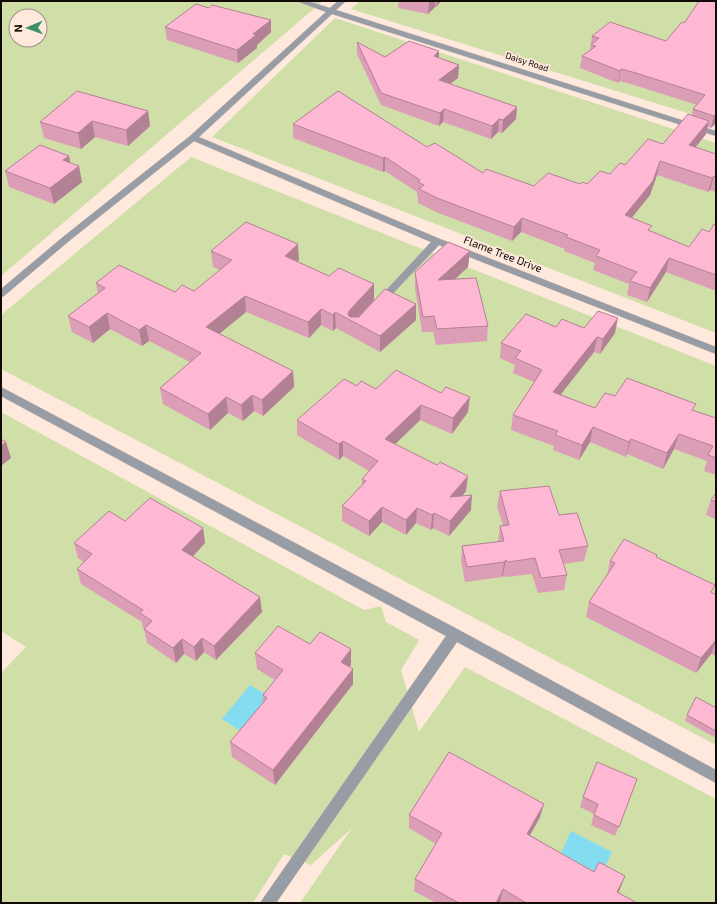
<svg xmlns="http://www.w3.org/2000/svg" width="717" height="904" font-family="'Exo 2',sans-serif">
  <rect width="100%" height="100%" fill="#ffe9dd"/>
  <!-- green -->
  <g fill="#d0dea8" fill-rule="evenodd">
    <path d="M 1,1 L 323,1 L 1,276 ZM 16,16 L 40,16 L 40,40 L 16,40 Z"/>
    <polygon points="360,1 716,1 716,122 351,9"/>
    <polygon points="335,18 716,143 716,333 212,137"/>
    <polygon points="191,157 716,366 716,745 1,369 1,315"/>
    <polygon points="1,412 364,610 381,606 386,622 419,640 401,670 419,732 465,667 716,799 716,903 300,903 352,828 311,865 284,854 253,903 1,903 1,673 26,647 1,631"/>
  </g>
  <!-- water -->
  <g fill="#84dcf0">
    <polygon points="250,685 273,699 245,734 222,719"/>
    <polygon points="571,831 612,852 601,875 561,853"/>
  </g>
  <g fill="none" stroke-linecap="round" stroke-linejoin="round">
    <defs>
      <g id="minor">
        <polygon points="296,1 307,1 330,8 338,1 346,1 336,10 716,131 716,136 332,14 199,137 440,239 716,347 716,354 439,245 383,304 377,304 375,302 377,300 431,242 194,141 69,241 4,296 1,297 1,289 63,237 190,136 326,12"/>
        <polygon points="1,387 459,630 716,770 716,783 457,642 276,903 260,903 446,636 1,396"/>
      </g>
    </defs>
    <!-- minor casing -->
    <use href="#minor" stroke="#d9c5bb" stroke-width="1"/>
    <!-- minor -->
    <use href="#minor" fill="#989da5" fill-rule="evenodd"/>
  </g>
  <!-- wall -->
  <g fill="#db9eb6">
    <polygon points="399,1 441,1 436,7 435,7 428,14 398,8"/>
    <polygon points="699,1 716,123 711,128 708,127 706,134 695,148 716,154 716,192 710,190 708,192 657,175 650,195 631,218 650,231 689,247 716,225 716,291 666,272 647,302 627,295 629,284 593,270 595,263 564,251 565,249 521,232 512,241 436,212 418,203 418,197 417,196 417,192 385,171 383,172 293,138 293,124 427,147 483,173 534,186 587,184 610,174 663,144 692,115 693,109 697,105 634,85 619,81 618,83 580,68 582,56 590,51 592,36 666,41 685,22"/>
    <polygon points="165,27 271,32 257,45 257,48 238,63 167,40"/>
    <polygon points="357,42 385,57 439,51 439,58 459,65 458,78 450,84 517,107 516,119 502,133 498,132 491,139 443,122 439,126 381,105 357,54"/>
    <polygon points="148,111 150,126 128,146 95,137 81,149 44,138 40,122"/>
    <polygon points="69,156 70,163 82,182 54,204 9,187 5,171"/>
    <polygon points="211,251 299,260 297,262 374,300 358,317 416,320 380,352 336,328 333,331 321,325 309,338 246,312 219,334 293,371 294,387 263,416 254,411 243,421 228,413 210,430 163,404 160,388 190,362 149,341 142,346 110,329 93,343 72,332 68,316 98,293 96,283 175,292 194,291 220,270 213,267"/>
    <polygon points="470,251 468,267 455,279 488,326 487,341 436,345 433,332 422,332 415,288 415,272"/>
    <polygon points="556,327 584,328 615,333 600,354 594,352 560,394 595,408 615,396 694,411 716,418 716,475 704,471 707,461 674,449 663,469 627,454 626,457 590,442 579,460 553,450 554,446 511,430 513,415 534,382 513,373 515,365 500,358 501,343"/>
    <polygon points="357,386 376,389 441,393 468,412 452,434 420,420 395,444 466,491 462,496 471,510 449,536 433,528 431,530 416,523 406,535 382,522 369,536 342,521 342,506 362,485 362,479 369,471 343,456 339,460 297,435 297,420"/>
    <polygon points="500,491 559,515 588,546 584,561 563,564 567,575 564,590 538,593 532,574 506,577 503,576 502,577 465,582 461,561 462,546 498,542 500,526 503,525 497,507"/>
    <polygon points="716,493 716,519 706,515 711,500"/>
    <polygon points="125,521 203,528 205,543 193,556 262,612 216,660 204,652 196,661 184,654 176,663 147,643 144,629 143,628 142,622 81,584 77,569 84,562 78,558 74,543"/>
    <polygon points="656,557 716,595 716,656 711,654 696,673 586,617 589,602 607,576 610,561"/>
    <polygon points="310,644 351,665 350,667 353,669 353,684 275,785 232,757 230,742 263,702 263,695 275,680 257,669 255,653"/>
    <polygon points="716,708 716,738 685,721 687,715"/>
    <polygon points="633,789 615,836 591,825 594,814 580,807 583,797"/>
    <polygon points="409,815 540,817 530,835 620,889 618,892 637,903 503,903 501,901 500,903 436,903 414,891 415,879 436,844 409,828"/>
  </g>
  <!-- shaded-wall -->
  <g fill="#b28194">
    <polygon points="429,1 435,1 435,7 428,14"/>
    <polygon points="437,1 441,1 436,7"/>
    <polygon points="271,20 271,32 257,45 257,48 238,63 237,50 253,34"/>
    <polygon points="439,51 439,64 434,56"/>
    <polygon points="459,65 458,78 438,93 439,80"/>
    <polygon points="621,69 619,81 618,83 620,71"/>
    <polygon points="517,107 516,119 502,133 503,120"/>
    <polygon points="444,109 443,122 439,126 440,113"/>
    <polygon points="148,111 150,126 128,146 126,130"/>
    <polygon points="716,114 716,123 711,128 714,116"/>
    <polygon points="499,119 498,132 491,139 492,126"/>
    <polygon points="92,121 95,137 81,149 78,133"/>
    <polygon points="709,121 706,134 686,159 689,145"/>
    <polygon points="69,156 72,172 79,166 82,182 54,204 50,188 63,160"/>
    <polygon points="385,157 385,171 383,172 383,158"/>
    <polygon points="660,161 657,175 650,195 622,230 625,215"/>
    <polygon points="714,176 710,190 708,192 712,178"/>
    <polygon points="522,218 521,232 512,241 514,227"/>
    <polygon points="298,244 299,260 286,272 285,256"/>
    <polygon points="470,251 468,267 437,296 438,280"/>
    <polygon points="669,258 666,272 647,302 650,288"/>
    <polygon points="374,284 374,300 354,322 348,315 349,311"/>
    <polygon points="245,296 246,312 208,343 206,327"/>
    <polygon points="416,304 416,320 380,352 380,336"/>
    <polygon points="321,309 321,325 309,338 308,322"/>
    <polygon points="335,312 336,328 333,331 333,315"/>
    <polygon points="107,313 110,329 93,343 89,327"/>
    <polygon points="618,318 615,333 600,354 603,339"/>
    <polygon points="146,325 149,341 142,346 139,330"/>
    <polygon points="597,337 594,352 551,407 553,392"/>
    <polygon points="293,371 294,387 263,416 262,400"/>
    <polygon points="252,395 254,411 243,421 241,405"/>
    <polygon points="226,397 228,413 210,430 208,414"/>
    <polygon points="470,397 468,412 452,434 453,418"/>
    <polygon points="421,405 420,420 385,454 385,439"/>
    <polygon points="593,427 590,442 579,460 582,445"/>
    <polygon points="679,434 674,449 663,469 667,453"/>
    <polygon points="631,439 627,454 626,457 629,442"/>
    <polygon points="343,441 343,456 339,460 339,444"/>
    <polygon points="6,442 11,458 1,466 1,446"/>
    <polygon points="468,476 466,491 449,512 450,497"/>
    <polygon points="472,495 471,510 449,536 450,521"/>
    <polygon points="382,507 382,522 369,536 369,521"/>
    <polygon points="417,508 416,523 406,535 406,520"/>
    <polygon points="434,513 433,528 431,530 432,515"/>
    <polygon points="203,528 205,543 185,565 182,550"/>
    <polygon points="506,560 503,576 502,577 504,562"/>
    <polygon points="260,597 262,612 216,660 214,646"/>
    <polygon points="202,638 204,652 196,661 194,647"/>
    <polygon points="182,639 184,654 176,663 173,648"/>
    <polygon points="716,640 711,654 696,673 701,658"/>
    <polygon points="351,649 351,665 341,677 341,662"/>
    <polygon points="353,669 353,684 275,785 273,770"/>
    <polygon points="544,804 540,817 524,846 527,834"/>
    <polygon points="625,876 620,889 613,903 617,892"/>
    <polygon points="503,889 500,903 496,903"/>
  </g>
  <!-- building -->
  <g fill="#ffb8d4" stroke="#b28194">
    <polygon points="699,1 716,1 716,114 714,116 693,109 705,95 636,73 621,69 620,71 582,56 596,46 591,45 599,38 592,36 610,22 666,41 681,23 685,22"/>
    <polygon points="196,4 209,8 212,5 271,20 253,34 256,35 237,50 165,27"/>
    <polygon points="409,41 439,51 434,56 459,65 439,80 517,107 503,120 499,119 492,126 444,109 440,113 381,93 357,42 385,57"/>
    <polygon points="77,91 148,111 126,130 92,121 78,133 40,122"/>
    <polygon points="338,91 427,147 435,143 483,173 486,169 534,186 548,173 580,184 582,182 587,184 600,171 610,174 620,163 625,165 648,139 663,144 688,114 709,121 689,145 716,154 716,176 714,176 712,178 660,161 653,181 625,215 652,226 648,230 689,247 702,229 709,232 714,224 716,225 716,275 669,258 650,288 630,281 637,272 596,256 600,250 566,237 568,235 522,218 514,227 437,198 419,189 424,185 418,182 420,180 385,157 383,158 293,124"/>
    <polygon points="40,145 69,156 63,160 79,166 50,188 5,171"/>
    <polygon points="246,222 298,244 285,256 329,276 339,268 374,284 349,311 348,315 350,317 359,317 385,289 416,304 380,336 335,312 333,315 321,309 308,322 245,296 206,327 293,371 262,400 252,395 241,405 226,397 208,414 160,388 201,353 146,325 139,330 107,313 89,327 68,316 105,288 96,283 119,265 175,292 182,285 194,291 232,260 211,251"/>
    <polygon points="448,242 470,251 438,280 476,278 488,326 437,329 434,316 423,317 415,272"/>
    <polygon points="598,311 618,318 603,339 597,337 553,392 595,408 605,393 615,396 627,378 696,404 692,410 716,418 716,458 708,455 713,446 679,434 667,453 631,439 629,442 593,427 582,445 555,435 558,431 513,415 542,370 515,358 521,351 501,343 526,314 556,327 562,319 584,328"/>
    <polygon points="396,370 441,393 446,387 470,397 453,418 421,405 385,439 437,465 440,462 468,476 450,497 472,495 450,521 434,513 432,515 417,508 406,520 382,507 369,521 342,506 366,481 362,479 378,461 343,441 339,444 297,420 344,379 357,386 361,381 376,389"/>
    <polygon points="1,439 6,442 1,446"/>
    <polygon points="549,486 559,515 577,513 588,546 559,550 567,575 541,578 535,558 508,562 506,560 504,562 467,567 462,546 504,541 500,526 509,525 500,491"/>
    <polygon points="716,493 716,502 711,500"/>
    <polygon points="150,498 203,528 182,550 260,597 214,646 202,638 194,647 182,639 173,648 144,629 152,621 140,613 143,610 77,569 92,554 74,543 109,511 125,521"/>
    <polygon points="624,539 657,555 656,557 715,585 711,592 716,595 716,640 701,658 589,602 615,563 610,561"/>
    <polygon points="278,626 310,644 320,632 351,649 341,662 353,669 273,770 230,742 267,698 263,695 283,670 255,653"/>
    <polygon points="696,697 716,708 716,731 687,715"/>
    <polygon points="449,752 544,804 527,834 594,872 599,862 625,876 617,892 637,903 526,903 503,889 496,903 459,903 415,879 442,833 409,815"/>
    <polygon points="597,762 637,779 619,827 594,815 598,804 583,797"/>
  </g>
  <g text-anchor="middle" stroke-width="3.5" stroke-linejoin="round" paint-order="stroke">
    <!-- far-street labels -->
    <g font-size="9" fill="#110a06" stroke="#ffe9dd">
      <text transform="translate(527 62) rotate(18)" y="3">Daisy Road</text>
    </g>
    <!-- street labels -->
    <g font-size="11" fill="#110a06" stroke="#ffe9dd">
      <text transform="translate(503 254) rotate(21)" y="4">Flame Tree Drive</text>
    </g>
  </g>
  <!-- border -->
  <rect width="717" height="904" fill="none" stroke="#110a06" stroke-width="4"/>
  <!-- north arrow -->
  <g transform="translate(28 28) rotate(268)"><circle r="19" fill="#ffe9dd" stroke="#a09087"/>
  <path d="M0-3L7 15L0 10L-7 15Z" fill="#3a9266"/>
  <text y="-6" font-size="11" font-weight="bold" text-anchor="middle" fill="#110a06">N</text>
  </g>
</svg>
